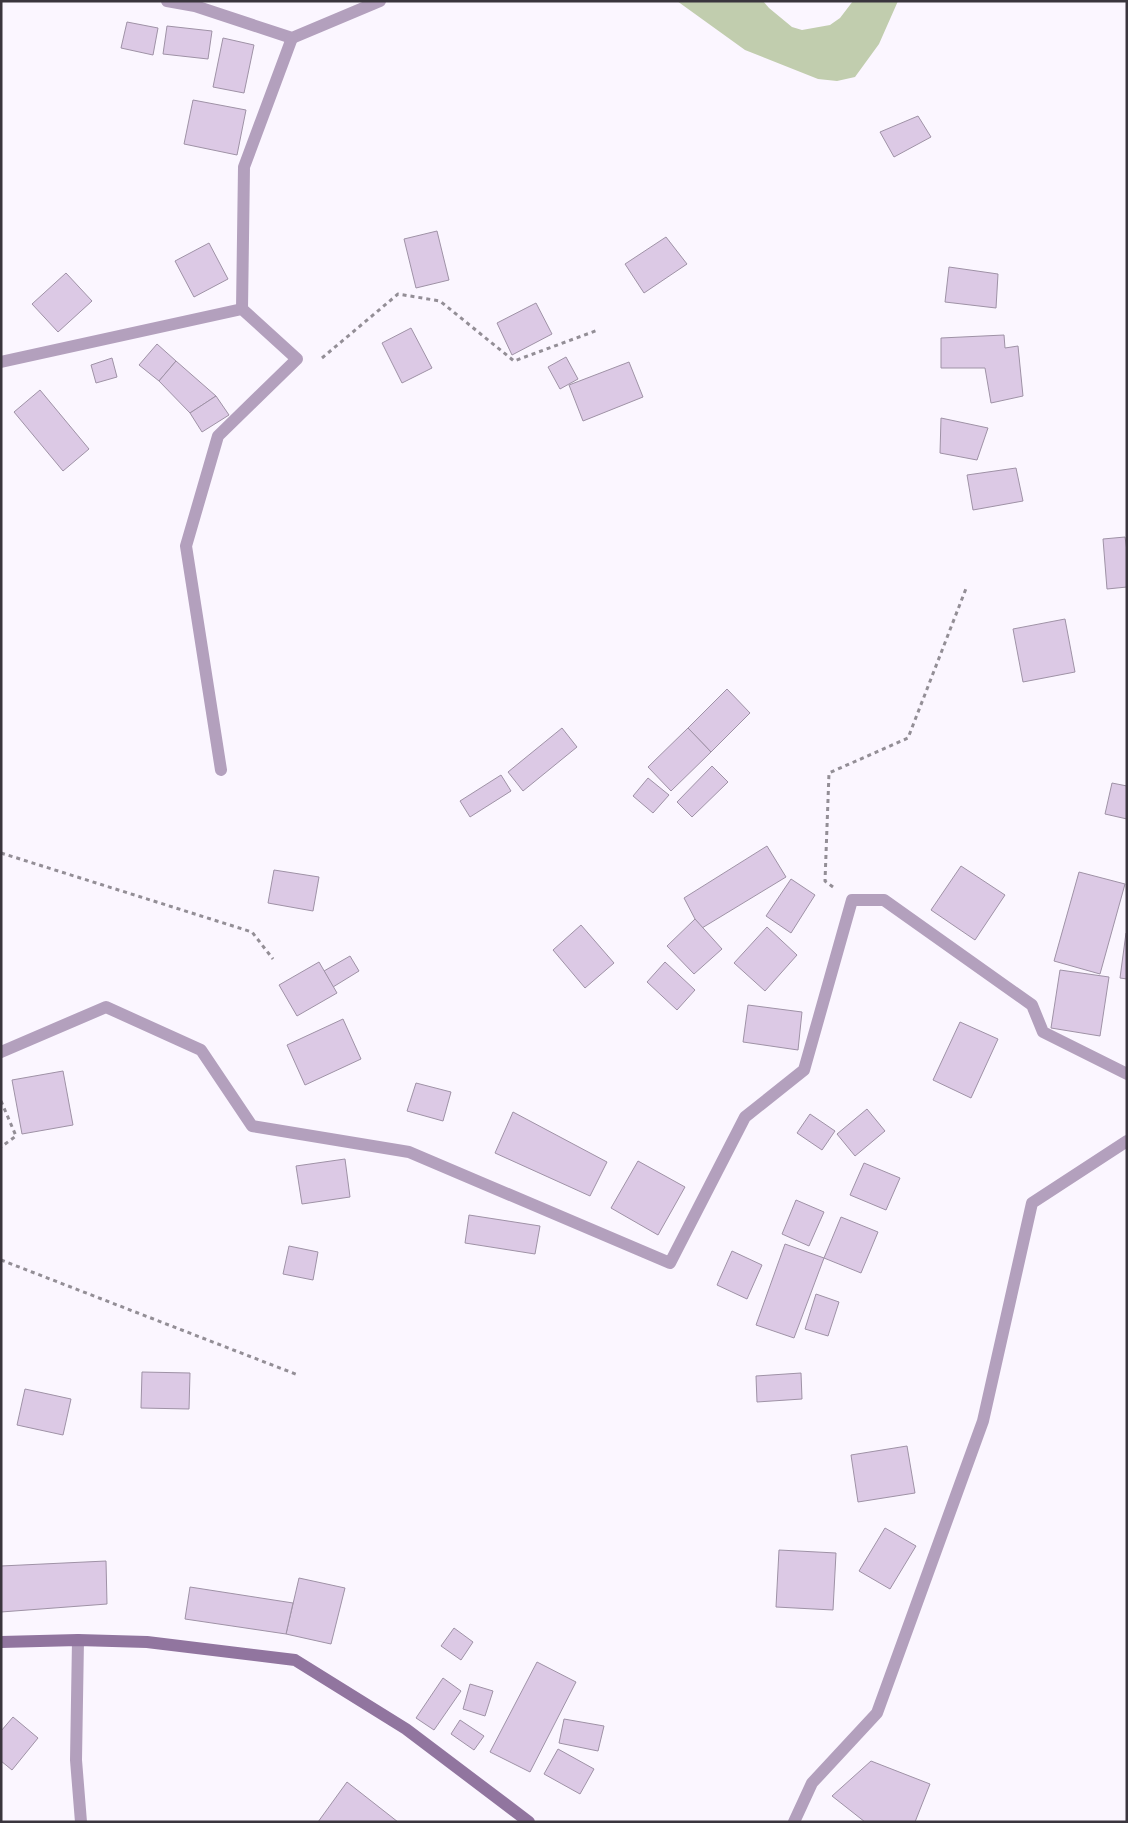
<svg xmlns="http://www.w3.org/2000/svg" width="1128" height="1823" font-family="'Libre Baskerville',serif">
  <rect width="100%" height="100%" fill="#fbf6ff"/>
  <!-- forest -->
  <polygon fill="#c1cdae" points="677,1 763,1 769,8 792,27 802,30 830,25 840,18 853,1 898,1 879,44 855,77 837,81 818,79 745,50"/>
  <!-- building -->
  <g fill="#dcc9e5" stroke="#9f92a6">
    <polygon points="127,22 158,28 153,55 121,48"/>
    <polygon points="167,26 212,31 208,59 163,54"/>
    <polygon points="223,38 254,45 244,93 213,87"/>
    <polygon points="193,100 246,110 237,155 184,144"/>
    <polygon points="918,116 931,137 894,157 880,132"/>
    <polygon points="437,231 449,280 416,288 404,239"/>
    <polygon points="666,237 687,264 644,293 625,264"/>
    <polygon points="209,243 228,279 194,297 175,261"/>
    <polygon points="949,267 998,274 996,308 945,302"/>
    <polygon points="66,273 92,301 58,332 32,304"/>
    <polygon points="536,303 552,334 512,355 497,323"/>
    <polygon points="411,328 432,368 402,383 382,343"/>
    <polygon points="1004,335 1005,348 1018,346 1023,396 991,403 985,368 941,368 941,338"/>
    <polygon points="157,344 176,361 159,381 139,365"/>
    <polygon points="566,357 578,379 560,389 548,367"/>
    <polygon points="112,358 117,377 96,383 91,365"/>
    <polygon points="176,361 216,396 190,413 159,381"/>
    <polygon points="629,362 643,397 583,421 569,385"/>
    <polygon points="40,390 89,449 63,471 14,412"/>
    <polygon points="216,396 229,415 202,432 190,413"/>
    <polygon points="941,418 988,428 977,460 940,453"/>
    <polygon points="1016,468 1023,501 973,510 967,475"/>
    <polygon points="1125,537 1127,551 1127,587 1107,589 1103,539"/>
    <polygon points="1065,619 1075,672 1023,682 1013,629"/>
    <polygon points="727,689 750,713 711,752 688,728"/>
    <polygon points="562,728 577,747 523,791 508,772"/>
    <polygon points="688,728 711,752 671,791 648,767"/>
    <polygon points="712,766 728,782 692,817 677,802"/>
    <polygon points="501,775 511,791 470,817 460,801"/>
    <polygon points="648,778 669,795 653,813 633,796"/>
    <polygon points="1112,783 1127,786 1127,819 1105,814"/>
    <polygon points="767,846 786,877 702,928 695,919 684,898"/>
    <polygon points="961,866 1005,895 975,940 931,910"/>
    <polygon points="274,870 319,877 313,911 268,903"/>
    <polygon points="1079,872 1125,884 1100,974 1054,961"/>
    <polygon points="791,879 815,895 791,933 766,916"/>
    <polygon points="695,919 722,949 694,974 667,946"/>
    <polygon points="581,925 614,963 585,988 553,950"/>
    <polygon points="767,927 797,955 765,991 734,963"/>
    <polygon points="1126,933 1127,933 1127,979 1120,978"/>
    <polygon points="350,956 359,971 333,987 324,971"/>
    <polygon points="319,962 337,993 297,1016 279,985"/>
    <polygon points="665,962 695,990 677,1010 647,982"/>
    <polygon points="1060,970 1109,977 1100,1036 1051,1028"/>
    <polygon points="748,1005 802,1012 798,1050 743,1042"/>
    <polygon points="343,1019 361,1059 305,1085 287,1045"/>
    <polygon points="960,1022 998,1039 971,1098 933,1080"/>
    <polygon points="63,1071 73,1125 22,1134 12,1080"/>
    <polygon points="416,1083 451,1092 443,1121 407,1111"/>
    <polygon points="867,1109 885,1131 855,1156 837,1134"/>
    <polygon points="513,1112 607,1162 590,1196 495,1153"/>
    <polygon points="810,1114 835,1131 822,1150 797,1133"/>
    <polygon points="345,1159 350,1197 302,1204 296,1166"/>
    <polygon points="638,1161 685,1187 658,1235 611,1208"/>
    <polygon points="864,1163 900,1178 886,1210 850,1195"/>
    <polygon points="796,1200 824,1212 809,1246 782,1234"/>
    <polygon points="469,1215 540,1226 535,1254 465,1243"/>
    <polygon points="841,1217 878,1232 861,1273 824,1258"/>
    <polygon points="785,1244 824,1258 794,1338 756,1325"/>
    <polygon points="289,1246 318,1252 313,1280 283,1274"/>
    <polygon points="732,1251 762,1265 747,1299 717,1285"/>
    <polygon points="816,1294 839,1302 828,1336 805,1329"/>
    <polygon points="142,1372 190,1373 189,1409 141,1408"/>
    <polygon points="801,1373 802,1399 757,1402 756,1376"/>
    <polygon points="25,1389 71,1399 63,1435 17,1425"/>
    <polygon points="907,1446 915,1493 858,1502 851,1455"/>
    <polygon points="885,1528 916,1546 890,1589 859,1571"/>
    <polygon points="779,1550 836,1553 833,1610 776,1607"/>
    <polygon points="106,1561 107,1604 1,1612 1,1566"/>
    <polygon points="299,1578 345,1588 331,1644 286,1634"/>
    <polygon points="190,1587 293,1603 286,1634 185,1619"/>
    <polygon points="454,1628 473,1642 461,1660 441,1646"/>
    <polygon points="537,1662 576,1682 530,1772 490,1752"/>
    <polygon points="443,1678 461,1691 434,1730 416,1718"/>
    <polygon points="470,1684 493,1691 485,1716 463,1709"/>
    <polygon points="13,1717 38,1738 12,1770 1,1761 1,1731"/>
    <polygon points="564,1719 604,1726 598,1751 559,1743"/>
    <polygon points="460,1720 484,1736 474,1750 451,1734"/>
    <polygon points="558,1749 594,1769 580,1794 544,1774"/>
    <polygon points="871,1761 930,1784 915,1822 865,1822 832,1796"/>
    <polygon points="347,1782 398,1822 318,1822"/>
  </g>
  <g fill="none" stroke-linecap="round" stroke-linejoin="round">
    <!-- path -->
    <g stroke="#938e96" stroke-width="3" stroke-dasharray="4 4" stroke-linecap="butt">
      <polyline points="322,358 398,294 440,301 514,361 598,330"/>
      <polyline points="1,853 252,932 273,959"/>
      <polyline points="833,887 825,881 829,773 908,738 967,586"/>
      <polyline points="1,1101 16,1136 1,1147"/>
      <polyline points="1,1260 298,1375"/>
    </g>
    <!-- street -->
    <g stroke="#b3a0bd" stroke-width="12">
      <polyline points="167,1 195,6 292,38 380,1"/>
      <polyline points="242,309 244,167 292,38"/>
      <polyline points="1,362 242,309 297,359 218,436 186,546 221,770"/>
      <polyline points="1,1052 106,1007 201,1050 252,1126 409,1152 670,1263 745,1117 804,1070 852,900 884,900 1032,1005 1043,1032 1127,1074"/>
      <polyline points="78,1640 76,1760 81,1822"/>
      <polyline points="794,1822 812,1783 877,1713 983,1421 1032,1203 1127,1141"/>
    </g>
    <!-- secondary -->
    <polyline stroke="#91759f" stroke-width="12" points="1,1642 78,1640 147,1642 295,1660 406,1729 529,1822"/>
  </g>
  <!-- border -->
  <rect width="1128" height="1823" fill="none" stroke="#3a353d" stroke-width="5"/>
</svg>
